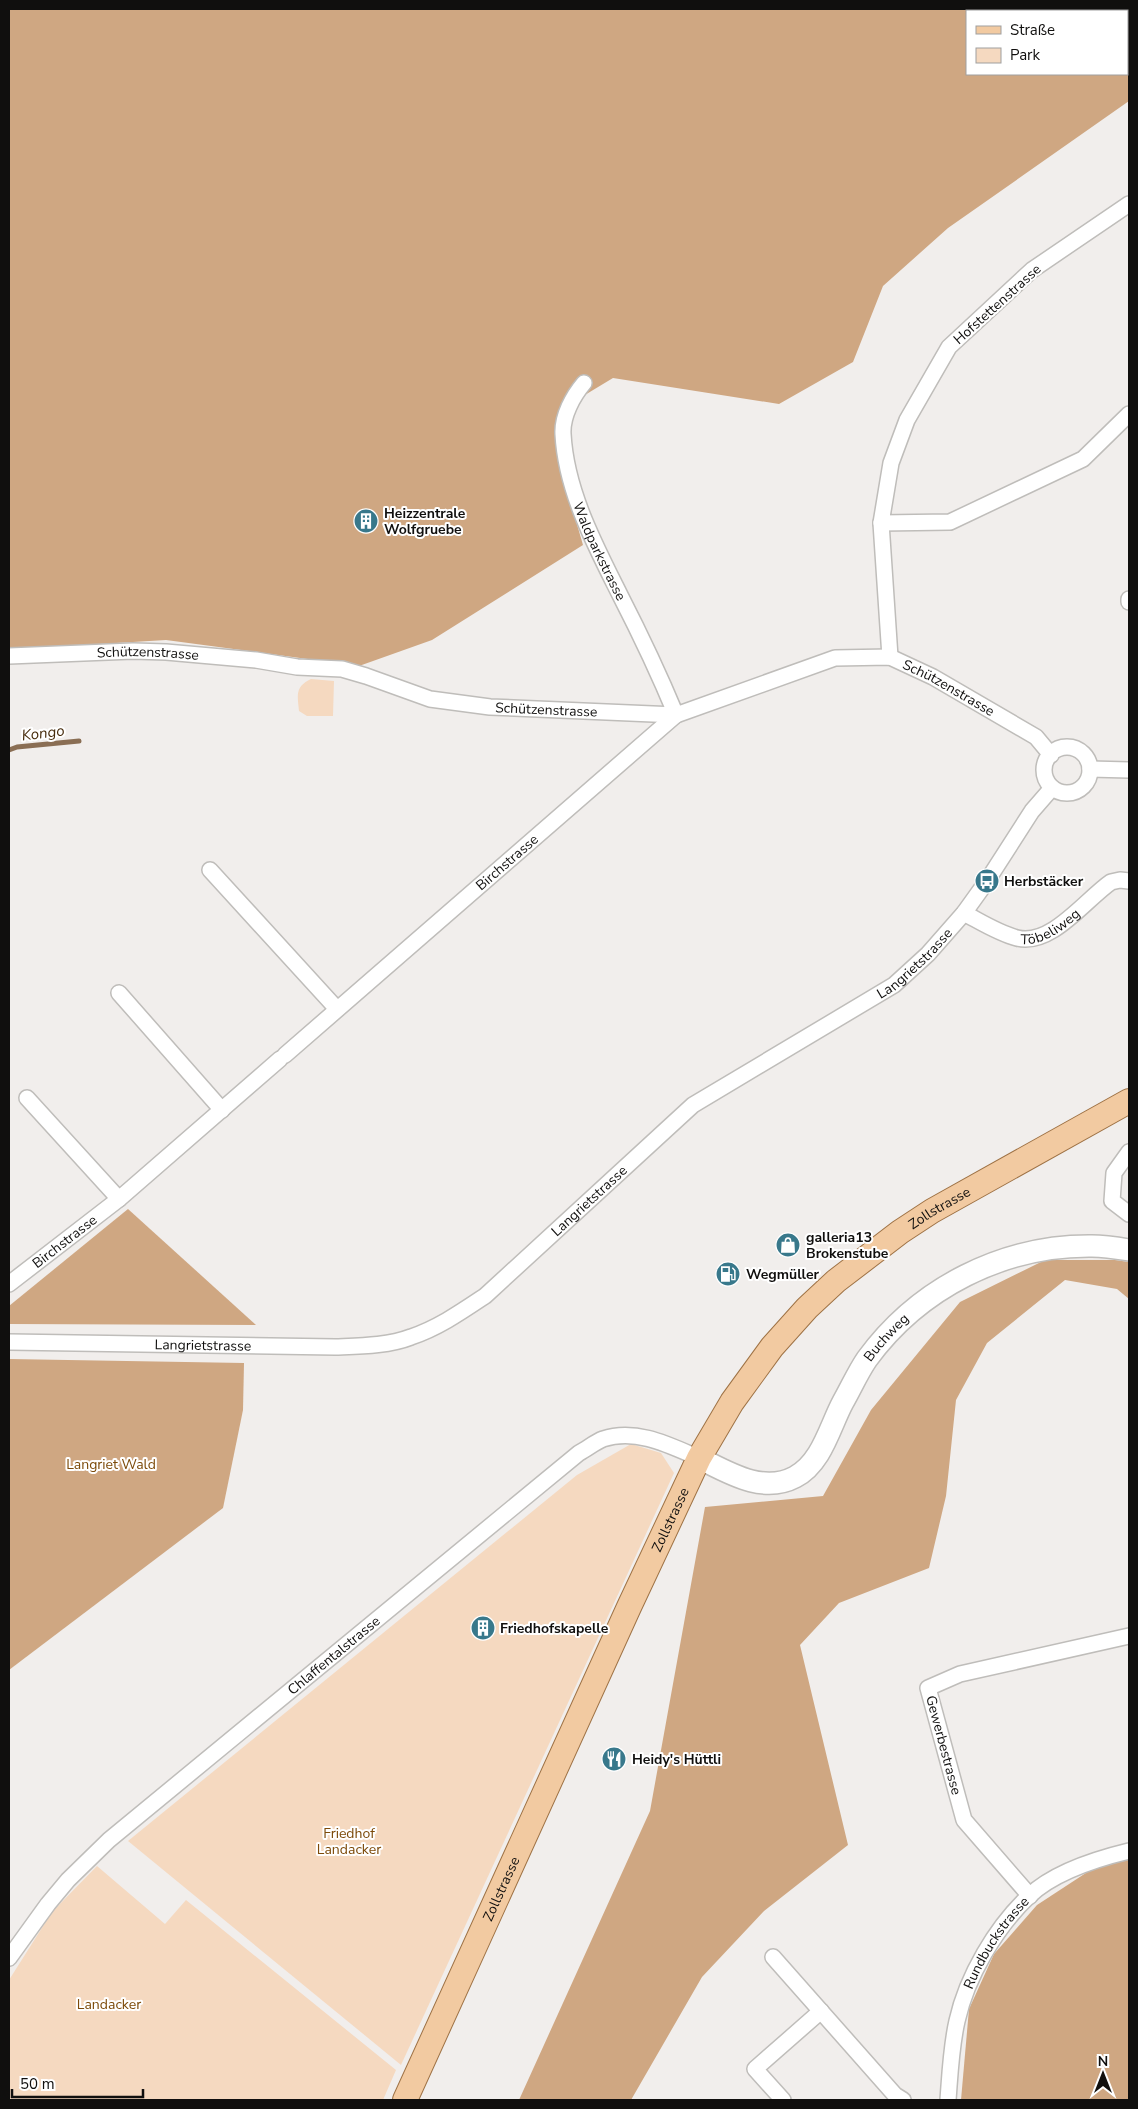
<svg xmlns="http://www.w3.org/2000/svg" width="1138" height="2109" font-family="'Nunito Sans',sans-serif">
  <rect width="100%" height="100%" fill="#f1eeec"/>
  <!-- green -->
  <g fill="#f5d9c0">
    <path d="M 311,679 L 334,681 L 333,716 L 307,716 L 299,711 C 298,696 294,687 311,679 Z"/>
    <polygon points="631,1444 661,1453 674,1473 401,2065 128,1841 577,1475"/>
    <polygon points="97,1866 165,1924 186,1900 396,2070 383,2100 9,2100 9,1980 52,1912"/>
  </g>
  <!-- forest -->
  <g fill="#cfa782" fill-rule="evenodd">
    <path d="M 9,9 L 1129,9 L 1129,101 L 948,228 L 883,286 L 853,362 L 779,404 L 613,378 L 560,410 L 558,459 L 583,545 L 432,640 L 359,666 L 166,640 L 50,647 L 9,647 ZM 967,11 L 1127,11 L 1127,74 L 967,74 Z"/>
    <polygon points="128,1209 256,1325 9,1324 9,1306"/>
    <polygon points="1045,1260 1115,1260 1129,1262 1129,1299 1117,1289 1065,1280 987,1343 956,1400 946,1496 929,1568 839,1603 800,1645 848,1845 764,1911 702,1977 631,2100 519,2100 650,1811 705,1507 823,1496 871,1410 960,1302"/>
    <polygon points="9,1359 244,1363 243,1410 223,1508 9,1670"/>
    <polygon points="1129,1856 1129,2100 961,2100 969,2009 994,1954 1037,1905 1092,1869"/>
  </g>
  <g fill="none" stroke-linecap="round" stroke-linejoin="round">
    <!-- stream -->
    <polyline stroke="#8a6e54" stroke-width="5" points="9,750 17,747 79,741"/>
    <defs>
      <g id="street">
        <polyline points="1129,204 1032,270 949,347 907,420 891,463 881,523 950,522 1083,459 1129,414"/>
        <path id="s1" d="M 584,383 C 573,396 562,416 563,434 C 566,491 595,545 620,595 C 640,634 659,674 676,715"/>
        <polyline points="881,523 890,657"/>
        <polyline points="1129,599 1129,602"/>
        <path id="s2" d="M 9,656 L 133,651 L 166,652 L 256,660 L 297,667 L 342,669 L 366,676 L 430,699 L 490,707 L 676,715 L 835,658 L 890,657 L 933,677 L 1036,737 L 1051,755"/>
        <circle cx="1067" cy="770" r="23"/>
        <polyline points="1090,769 1129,770"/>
        <polyline points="210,870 337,1009"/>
        <path id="s3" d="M 964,913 C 981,922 998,933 1017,938 C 1051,947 1086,899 1111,882 L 1120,880 L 1129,881"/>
        <polyline points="119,993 222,1110"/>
        <path id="s4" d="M 285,1055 L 676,715"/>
        <polyline points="27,1098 119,1199"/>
        <polyline points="1129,1152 1114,1173 1112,1201 1129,1214"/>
        <path id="s5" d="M 9,1284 L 119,1199 L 280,1059"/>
        <path id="s6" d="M 9,1342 L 335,1347 C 360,1346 388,1346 411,1337 C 438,1328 461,1312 485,1296 L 693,1105 L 894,985 L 928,954 L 964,913 L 987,881 L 1032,811 L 1052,788"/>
        <polyline points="1030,1896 964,1820 928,1688 960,1674 1129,1636"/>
        <polyline points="773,1957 895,2095 903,2100"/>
        <path id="s7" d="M 9,1958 L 48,1904 L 68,1880 L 109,1840 L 579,1453 C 587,1449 595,1442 603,1439 C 636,1428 669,1445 699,1458"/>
        <polyline points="783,2100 755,2069 821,2011"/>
        <path id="s8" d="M 948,2100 C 950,2074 951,2047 957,2021 C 967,1976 996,1927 1029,1896 C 1054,1872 1096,1859 1129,1851"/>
      </g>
      <g id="secondary">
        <path id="s9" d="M 699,1458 C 729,1473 763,1494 795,1477 C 822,1463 830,1426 843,1402 C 851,1388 858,1372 867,1359 C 919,1288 1003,1245 1092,1246 C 1104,1246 1117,1248 1129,1250"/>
      </g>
      <g id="primary">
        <path id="s10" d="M 405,2100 L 629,1607 L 699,1458 L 732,1402 L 772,1347 L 807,1308 L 836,1281 L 900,1232 L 932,1211 L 1129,1101"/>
      </g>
    </defs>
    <!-- street casing -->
    <use href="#street" stroke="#bfbdba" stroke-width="18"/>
    <!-- secondary casing -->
    <use href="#secondary" stroke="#bfbdba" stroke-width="24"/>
    <!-- primary casing -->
    <use href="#primary" stroke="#9e7245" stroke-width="26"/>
    <!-- street -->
    <use href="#street" stroke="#fff" stroke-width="15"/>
    <!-- secondary -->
    <use href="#secondary" stroke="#fff" stroke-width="21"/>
    <!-- primary -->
    <use href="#primary" stroke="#f2caa1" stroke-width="24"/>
  </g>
  <!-- icons -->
  <defs>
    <symbol id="building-disc" viewBox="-11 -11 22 22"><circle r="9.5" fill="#38788b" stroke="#fff"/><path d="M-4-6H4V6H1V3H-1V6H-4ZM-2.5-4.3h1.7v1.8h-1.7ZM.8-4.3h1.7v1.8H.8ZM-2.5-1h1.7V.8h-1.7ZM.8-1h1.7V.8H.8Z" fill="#fff"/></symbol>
    <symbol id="bus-disc" viewBox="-11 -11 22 22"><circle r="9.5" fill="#38788b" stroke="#fff"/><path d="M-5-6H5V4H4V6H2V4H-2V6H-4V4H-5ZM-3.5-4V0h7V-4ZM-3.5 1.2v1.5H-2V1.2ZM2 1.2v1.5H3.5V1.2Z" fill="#fff"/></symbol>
    <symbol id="shop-disc" viewBox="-11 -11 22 22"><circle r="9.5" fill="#38788b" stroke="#fff"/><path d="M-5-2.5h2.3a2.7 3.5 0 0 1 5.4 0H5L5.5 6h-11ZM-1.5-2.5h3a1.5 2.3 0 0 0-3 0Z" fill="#fff"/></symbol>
    <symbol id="fuel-disc" viewBox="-11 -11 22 22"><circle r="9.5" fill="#38788b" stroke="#fff"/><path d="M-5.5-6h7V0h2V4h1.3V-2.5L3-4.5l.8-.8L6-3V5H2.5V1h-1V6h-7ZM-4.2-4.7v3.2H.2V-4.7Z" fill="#fff"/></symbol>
    <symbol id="restaurant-disc" viewBox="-11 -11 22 22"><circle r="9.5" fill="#38788b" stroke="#fff"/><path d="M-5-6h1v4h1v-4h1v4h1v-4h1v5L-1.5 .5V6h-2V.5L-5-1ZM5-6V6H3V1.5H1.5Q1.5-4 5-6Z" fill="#fff"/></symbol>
  </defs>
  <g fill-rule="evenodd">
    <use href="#building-disc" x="352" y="507" width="28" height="28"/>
    <use href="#bus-disc" x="973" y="867" width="28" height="28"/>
    <use href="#shop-disc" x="774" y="1231" width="28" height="28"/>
    <use href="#fuel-disc" x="714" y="1260" width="28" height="28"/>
    <use href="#building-disc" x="469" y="1614" width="28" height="28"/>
    <use href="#restaurant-disc" x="600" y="1745" width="28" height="28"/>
  </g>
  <g text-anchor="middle" stroke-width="4" stroke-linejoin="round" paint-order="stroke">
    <!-- street labels -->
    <g font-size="14" fill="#100f0e" stroke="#fff">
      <text transform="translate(997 304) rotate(-42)" y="5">Hofstettenstrasse</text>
      <text dy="5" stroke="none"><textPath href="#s1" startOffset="180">Waldparkstrasse</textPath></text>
      <text dy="5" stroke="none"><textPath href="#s2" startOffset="139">Schützenstrasse</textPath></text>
      <text dy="5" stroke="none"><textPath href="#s2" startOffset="964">Schützenstrasse</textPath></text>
      <text dy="5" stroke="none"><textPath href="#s2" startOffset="544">Schützenstrasse</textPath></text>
      <text dy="5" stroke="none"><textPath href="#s4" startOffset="294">Birchstrasse</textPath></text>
      <text dy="5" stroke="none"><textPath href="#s3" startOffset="95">Töbeliweg</textPath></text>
      <text dy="5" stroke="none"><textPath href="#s6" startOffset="1034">Langrietstrasse</textPath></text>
      <text dy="5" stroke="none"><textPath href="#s6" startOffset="629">Langrietstrasse</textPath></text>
      <text dy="5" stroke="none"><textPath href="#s10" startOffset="1058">Zollstrasse</textPath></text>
      <text dy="5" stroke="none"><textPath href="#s5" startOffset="70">Birchstrasse</textPath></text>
      <text dy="5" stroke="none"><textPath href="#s9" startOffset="271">Buchweg</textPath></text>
      <text dy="5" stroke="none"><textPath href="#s6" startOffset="194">Langrietstrasse</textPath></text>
      <text dy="5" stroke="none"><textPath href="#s10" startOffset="638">Zollstrasse</textPath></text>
      <text dy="5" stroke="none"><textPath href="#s7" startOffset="446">Chlaffentalstrasse</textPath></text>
      <text transform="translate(944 1745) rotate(75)" y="5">Gewerbestrasse</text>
      <text dy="5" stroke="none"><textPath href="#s10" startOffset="232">Zollstrasse</textPath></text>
      <text dy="5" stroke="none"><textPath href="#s8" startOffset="168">Rundbuckstrasse</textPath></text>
    </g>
    <!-- poi labels -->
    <g font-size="14" font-weight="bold" fill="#100f0e" stroke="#fff" text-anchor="start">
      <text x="384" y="518">Heizzentrale<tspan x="384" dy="16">Wolfgruebe</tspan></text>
      <text x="1004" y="886">Herbstäcker</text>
      <text x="806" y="1242">galleria13<tspan x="806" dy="16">Brokenstube</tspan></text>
      <text x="746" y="1279">Wegmüller</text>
      <text x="500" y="1633">Friedhofskapelle</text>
      <text x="632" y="1764">Heidy's Hüttli</text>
    </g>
    <!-- park labels -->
    <g font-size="14" fill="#7c4a09" stroke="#fff">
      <text x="111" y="1469">Langriet Wald</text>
      <text x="349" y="1838">Friedhof<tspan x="349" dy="16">Landacker</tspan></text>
      <text x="109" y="2009">Landacker</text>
    </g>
    <!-- water labels -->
    <g font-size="15" font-style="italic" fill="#462b0c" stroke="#fff">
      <text transform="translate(43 733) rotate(-7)" y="5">Kongo</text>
    </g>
  </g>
  <!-- border -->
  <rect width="1138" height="2109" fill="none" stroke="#100f0e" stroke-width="20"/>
  <!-- legend -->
  <rect x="966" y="10" width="162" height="65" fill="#ffffff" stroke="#9f9f9f"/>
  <rect x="976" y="26" width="25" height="8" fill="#f2caa1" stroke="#9f9f9f"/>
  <text x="1010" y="35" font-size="15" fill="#100f0e">Straße</text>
  <rect x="976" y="48" width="25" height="15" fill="#f5d9c0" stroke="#9f9f9f"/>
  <text x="1010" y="60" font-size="15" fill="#100f0e">Park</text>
  <!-- north arrow -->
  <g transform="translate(1103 2074)" stroke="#ffffff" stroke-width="4" paint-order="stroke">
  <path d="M0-4L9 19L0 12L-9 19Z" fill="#100f0e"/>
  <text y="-8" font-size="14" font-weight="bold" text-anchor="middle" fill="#100f0e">N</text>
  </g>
  <!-- scale -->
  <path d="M12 2089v8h131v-8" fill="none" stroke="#100f0e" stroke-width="2.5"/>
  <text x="20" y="2089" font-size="15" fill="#100f0e" stroke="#ffffff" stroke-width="4" paint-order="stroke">50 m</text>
</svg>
